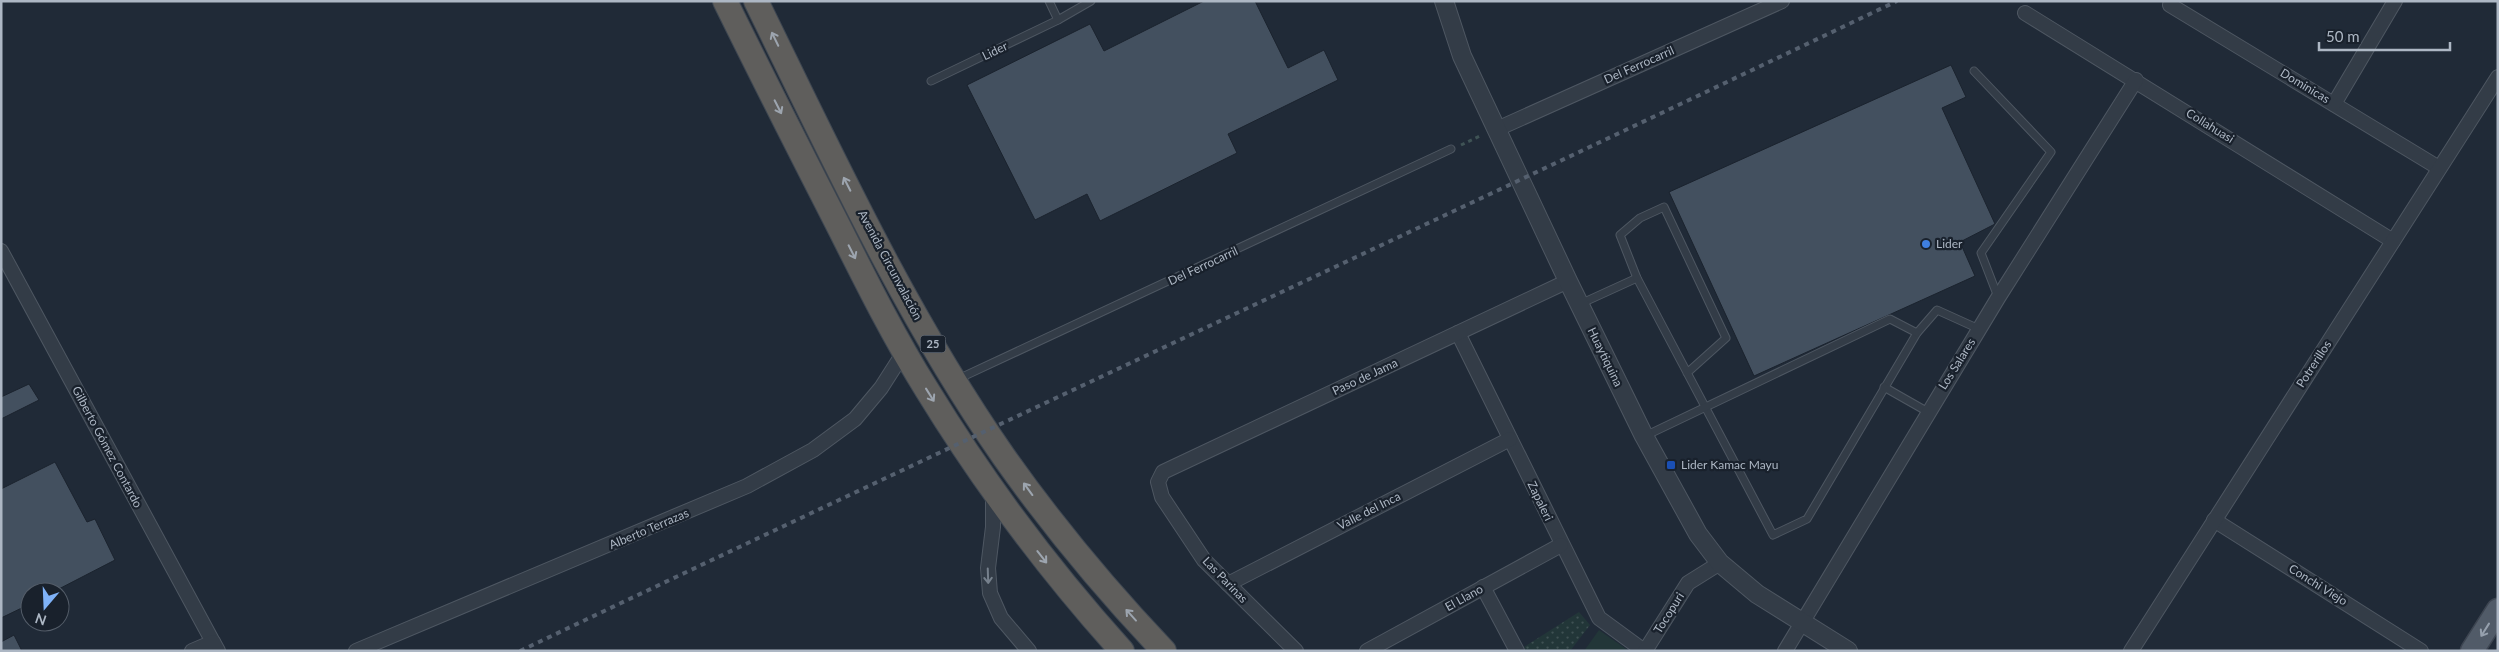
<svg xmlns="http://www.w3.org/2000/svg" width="2499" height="652" font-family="Lato,sans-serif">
  <defs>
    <pattern id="park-dots" width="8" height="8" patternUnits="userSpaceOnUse" patternTransform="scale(1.25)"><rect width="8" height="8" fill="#223638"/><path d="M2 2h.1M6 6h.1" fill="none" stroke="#3f5153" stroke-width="1.8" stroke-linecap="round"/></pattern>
  </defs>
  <rect width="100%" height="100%" fill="#202a37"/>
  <!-- park -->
  <polygon fill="url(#park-dots)" points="1579,612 1590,625 1570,651 1527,651 1524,647"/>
  <!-- pitch -->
  <polygon fill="#223638" points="1599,630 1629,651 1584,651"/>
  <!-- building -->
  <g fill="#43505f" stroke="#1b232e">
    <polygon points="1204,1 1255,1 1288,68 1324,50 1338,80 1228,134 1237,153 1100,221 1087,194 1035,220 967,85 1090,24 1104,51"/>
    <polygon points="1951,65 1966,97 1942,108 1995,224 1960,242 1975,276 1754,376 1669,192"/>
    <polygon points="29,384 39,400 1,419 1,397"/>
    <polygon points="55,462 87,522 95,519 115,560 53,592 30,592 30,604 1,618 1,489"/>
    <polygon points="14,635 22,651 1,651 1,642"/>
  </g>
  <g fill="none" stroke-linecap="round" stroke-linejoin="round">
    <defs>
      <g id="service">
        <polyline points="1049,1 1058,20"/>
        <polyline points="1974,71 2051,152 1981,253 1998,297"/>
        <polyline points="931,81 1058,20 1091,1"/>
        <polyline points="1580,304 1637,278"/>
        <polyline points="1687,373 1726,338 1664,207 1640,218 1620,235 1637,278 1773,535 1807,519 1917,333 1937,310 1979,329"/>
        <polyline points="958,379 1451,149"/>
        <polyline points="1884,387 1928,412"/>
        <polyline points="1645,436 1890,319 1917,333"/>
      </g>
      <g id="minor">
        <polyline points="2170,5 2439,168"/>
        <polyline points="2025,13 2393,241"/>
        <polyline points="2334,104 2395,1"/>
        <polyline points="1497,129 1782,1"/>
        <polyline points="1,251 213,642"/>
        <polyline points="1458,333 1599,618 1644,651"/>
        <polyline points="993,493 993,527 988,568 990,593 1001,618 1029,651"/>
        <polyline points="2214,520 2421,651"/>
        <polyline points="1228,584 1510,439"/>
        <polyline points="1483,587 1517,651"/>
        <polyline points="192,651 213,642 218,651"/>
        <polyline points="356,651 747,486 813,450 855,419 881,388 904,352"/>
        <polyline points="1296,651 1204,560 1162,497 1158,482 1163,472 1568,281"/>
        <polyline points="1367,651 1561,545"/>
        <polyline points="1645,651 1688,583 1720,563"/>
        <polyline points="1785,651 1998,298 2136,80"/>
        <polyline points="2131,651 2498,77"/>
      </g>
      <polyline id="tertiary" points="1444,1 1462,56 1568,281 1644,436 1698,534 1720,563 1757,594 1848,651"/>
      <polyline id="primary" points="2472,651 2498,610"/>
      <g id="trunk">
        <path d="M 725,1 C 763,78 802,155 841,231 C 868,285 895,339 927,390 C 984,483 1049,570 1122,651"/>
        <path d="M 756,1 C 832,156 905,315 1004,457 C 1052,525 1106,590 1164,651"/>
      </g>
    </defs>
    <!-- service casing -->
    <use href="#service" stroke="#4e5762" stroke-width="9"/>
    <!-- minor casing -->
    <use href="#minor" stroke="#4e5762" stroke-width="16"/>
    <!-- tertiary casing -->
    <use href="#tertiary" stroke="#4e5762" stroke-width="20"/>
    <!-- primary casing -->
    <use href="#primary" stroke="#3d4551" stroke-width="25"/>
    <!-- trunk casing -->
    <use href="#trunk" stroke="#3e4752" stroke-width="26"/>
    <!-- path -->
    <polyline stroke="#3f5355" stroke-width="3" stroke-dasharray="4 4" stroke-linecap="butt" points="1461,145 1482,135"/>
    <!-- service -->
    <use href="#service" stroke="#333c47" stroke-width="7"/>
    <!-- minor -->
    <use href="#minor" stroke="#333c47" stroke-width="14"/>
    <!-- tertiary -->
    <use href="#tertiary" stroke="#333c47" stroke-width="18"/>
    <!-- primary -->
    <use href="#primary" stroke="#515b68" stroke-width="22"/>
    <!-- trunk -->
    <use href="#trunk" stroke="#5f5e5c" stroke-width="24"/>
    <!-- rail -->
    <path stroke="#55606f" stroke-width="4" stroke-dasharray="5 5" stroke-linecap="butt" d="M 520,651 C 978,433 1439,220 1897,1"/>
  </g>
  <!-- one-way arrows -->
  <defs><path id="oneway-shaft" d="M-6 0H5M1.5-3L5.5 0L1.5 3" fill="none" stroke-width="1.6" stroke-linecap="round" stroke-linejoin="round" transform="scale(1.25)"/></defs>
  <g stroke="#9da5af">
    <use href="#oneway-shaft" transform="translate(775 39) rotate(-116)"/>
    <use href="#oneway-shaft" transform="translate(778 107) rotate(63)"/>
    <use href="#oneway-shaft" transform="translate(847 184) rotate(-117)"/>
    <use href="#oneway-shaft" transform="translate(852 252) rotate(63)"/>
    <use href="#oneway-shaft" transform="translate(930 395) rotate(58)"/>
    <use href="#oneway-shaft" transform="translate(1028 489) rotate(-126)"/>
    <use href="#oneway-shaft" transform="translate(1042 557) rotate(52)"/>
    <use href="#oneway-shaft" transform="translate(1131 615) rotate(-132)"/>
  </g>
  <use stroke="#76808c" href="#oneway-shaft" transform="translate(988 576) rotate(88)"/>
  <use stroke="#96a0ad" href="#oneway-shaft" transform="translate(2485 630) rotate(122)"/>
  <!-- markers -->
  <circle fill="#3f7fe0" stroke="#19212c" stroke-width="2" cx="1926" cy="244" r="5"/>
  <rect fill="#1a4fb4" stroke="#19212c" stroke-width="2" x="1666" y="460" width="10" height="10" rx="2.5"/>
  <g text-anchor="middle" stroke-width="4.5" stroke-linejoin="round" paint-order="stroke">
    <!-- shield labels -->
    <rect fill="#19212c" stroke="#818a96" stroke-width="1" x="920.5" y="335.5" width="25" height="17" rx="4"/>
    <g font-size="11" font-weight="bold" fill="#adb7c4">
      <text x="933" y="348">25</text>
    </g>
    <!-- street labels -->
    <g font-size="12" fill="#adb7c4" stroke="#19212c">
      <text transform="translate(995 51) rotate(-26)" y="4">Lider</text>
      <text transform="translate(1639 65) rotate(-24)" y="4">Del Ferrocarril</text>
      <text transform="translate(2305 86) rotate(31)" y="4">Dominicas</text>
      <text transform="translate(2210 126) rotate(32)" y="4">Collahuasi</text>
      <text transform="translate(890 265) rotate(62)" y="4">Avenida Circunvalación</text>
      <text transform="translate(1203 266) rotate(-25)" y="4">Del Ferrocarril</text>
      <text transform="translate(1605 357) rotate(64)" y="4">Huaytiquina</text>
      <text transform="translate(1957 364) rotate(-58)" y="4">Los Salares</text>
      <text transform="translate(2314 364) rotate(-57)" y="4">Potrerillos</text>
      <text transform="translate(1365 377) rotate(-25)" y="4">Paso de Jama</text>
      <text transform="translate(107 447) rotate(62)" y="4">Gilberto Gómez Contardo</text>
      <text transform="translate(1540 501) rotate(64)" y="4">Zapaleri</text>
      <text transform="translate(1369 511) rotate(-27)" y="4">Valle del Inca</text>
      <text transform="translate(649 529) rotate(-23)" y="4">Alberto Terrazas</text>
      <text transform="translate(1225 580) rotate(46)" y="4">Las Parinas</text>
      <text transform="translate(2318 585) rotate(32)" y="4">Conchi Viejo</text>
      <text transform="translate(1464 598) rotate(-29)" y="4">El Llano</text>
      <text transform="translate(1669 613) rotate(-58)" y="4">Tocopuri</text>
    </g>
    <!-- poi labels -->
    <g font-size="12" fill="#adb7c4" stroke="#19212c" text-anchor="start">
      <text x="1936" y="248">Lider</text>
      <text x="1681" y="469">Lider Kamac Mayu</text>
    </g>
  </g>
  <!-- border -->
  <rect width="2499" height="652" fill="none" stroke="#adb7c4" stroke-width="5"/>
  <!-- north arrow -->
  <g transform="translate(45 607) rotate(199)"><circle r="24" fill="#19212c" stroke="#545d69"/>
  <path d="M0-4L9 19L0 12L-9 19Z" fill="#7fb2f8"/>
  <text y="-8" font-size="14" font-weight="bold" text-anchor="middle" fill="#adb7c4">N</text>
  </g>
  <!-- scale -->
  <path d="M2319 42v8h131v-8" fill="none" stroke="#adb7c4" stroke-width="2.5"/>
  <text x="2326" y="42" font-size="15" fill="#adb7c4" stroke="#19212c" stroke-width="4" paint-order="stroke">50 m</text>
</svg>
